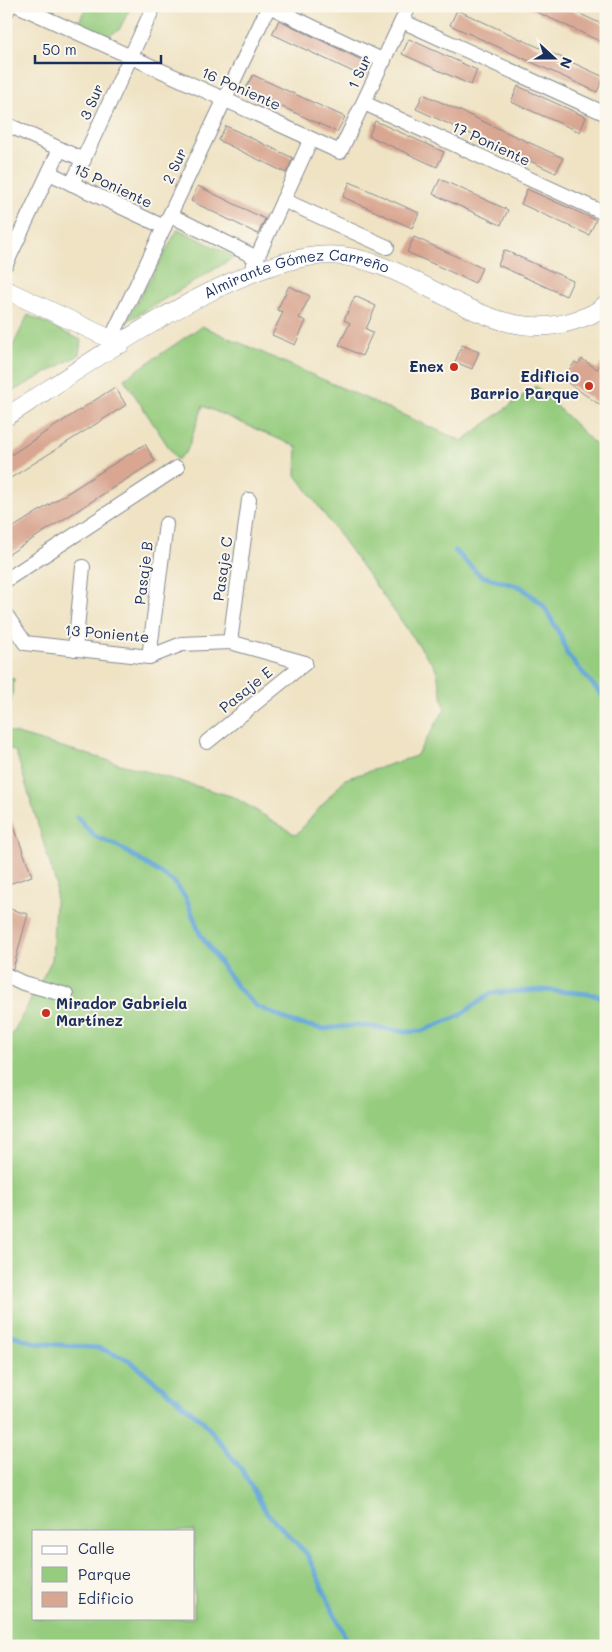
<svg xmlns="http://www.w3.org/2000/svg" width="612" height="1652" font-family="Mali,sans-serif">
  <rect width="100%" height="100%" fill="#fbf7ec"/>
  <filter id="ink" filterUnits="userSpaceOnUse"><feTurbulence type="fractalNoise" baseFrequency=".02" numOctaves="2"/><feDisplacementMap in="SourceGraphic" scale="10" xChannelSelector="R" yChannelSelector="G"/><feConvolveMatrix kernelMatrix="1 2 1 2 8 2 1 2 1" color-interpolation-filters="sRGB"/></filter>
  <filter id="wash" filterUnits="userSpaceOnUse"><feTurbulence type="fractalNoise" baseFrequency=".0096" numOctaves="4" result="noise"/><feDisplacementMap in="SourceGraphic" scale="20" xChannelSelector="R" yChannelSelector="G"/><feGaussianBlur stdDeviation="1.12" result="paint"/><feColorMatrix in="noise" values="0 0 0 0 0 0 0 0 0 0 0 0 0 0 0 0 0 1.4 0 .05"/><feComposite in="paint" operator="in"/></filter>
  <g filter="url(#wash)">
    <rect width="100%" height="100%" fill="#efe3c4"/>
    <!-- green -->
    <g fill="#95cc7e" stroke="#587e6e" fill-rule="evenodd">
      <polygon points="86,6 131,6 119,30 106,37 78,24"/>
      <polygon points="178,229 235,257 126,322"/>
      <polygon points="28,315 81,340 79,355 6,395 6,360"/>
      <path d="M 202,326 L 462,441 L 536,386 L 606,455 L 606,1646 L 6,1646 L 6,1046 L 52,960 L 56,884 L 16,752 L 6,747 L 6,677 L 14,679 L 7,731 L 234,797 L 296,835 L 345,779 L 416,756 L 445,709 L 436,669 L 296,475 L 297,447 L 203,406 L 187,451 L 177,460 L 124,379 ZM 34,1531 L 194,1531 L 194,1618 L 34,1618 Z"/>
    </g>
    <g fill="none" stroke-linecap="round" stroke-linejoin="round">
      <!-- stream -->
      <g stroke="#61a5d6" stroke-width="5">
        <polyline points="455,551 481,576 521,587 543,605 562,638 567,654 606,700"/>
        <polyline points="77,817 94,836 118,846 174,882 186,898 200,934 237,987 256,1006 295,1023 324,1029 358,1025 408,1032 422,1031 459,1016 491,993 543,990 590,994 606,998"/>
        <polyline points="6,1333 36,1343 99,1348 129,1360 203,1421 242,1470 266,1512 307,1554 349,1646"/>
      </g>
    </g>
    <g id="blocks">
      <!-- building -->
      <g fill="#d8a691">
        <polygon points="524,6 563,6 606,26 606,44"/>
        <polygon points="457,10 604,77 597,92 450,25"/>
        <polygon points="279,20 370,64 364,77 272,34"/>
        <polygon points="409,39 477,70 471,85 402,54"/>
        <polygon points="253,75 345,117 337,132 245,90"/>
        <polygon points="518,86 586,117 580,132 511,102"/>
        <polygon points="423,94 563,158 556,173 416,109"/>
        <polygon points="375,121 444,152 437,167 369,136"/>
        <polygon points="226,126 293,158 286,173 218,140"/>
        <polygon points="440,179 508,210 501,225 433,194"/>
        <polygon points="350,182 419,213 412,228 343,197"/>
        <polygon points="198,186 265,219 258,234 191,201"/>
        <polygon points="527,189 596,220 589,235 521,204"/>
        <polygon points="414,237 482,268 475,283 407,252"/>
        <polygon points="504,250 573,281 566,296 498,265"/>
        <polygon points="289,286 310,296 299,318 306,321 295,345 272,335 283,312 277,310"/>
        <polygon points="355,296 376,306 366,329 373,332 362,356 339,345 350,323 344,320"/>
        <polygon points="462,345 479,352 472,369 455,362"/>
        <polygon points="606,357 606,409 568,383 571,378 566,374 575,362 578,364 582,359 597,369"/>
        <polygon points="115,387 126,405 6,481 6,458"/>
        <polygon points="145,444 155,461 6,556 6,532"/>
        <polygon points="8,810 32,876 6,885 6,811"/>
        <polygon points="6,908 28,914 13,969 6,966"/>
      </g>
    </g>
  </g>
  <g filter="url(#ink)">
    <use href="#blocks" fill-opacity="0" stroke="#858991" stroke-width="1"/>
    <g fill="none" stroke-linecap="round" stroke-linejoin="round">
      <defs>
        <g id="minor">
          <polyline points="19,6 340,152 409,6"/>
          <polyline points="269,6 384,61"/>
          <polyline points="6,13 9,6"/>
          <polyline points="402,21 606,114"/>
          <polyline points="364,103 606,214"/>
          <polyline points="6,124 84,160"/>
          <polyline points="49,173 164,227"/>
          <polyline points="72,184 154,6"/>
          <polyline points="283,200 387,247"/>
          <polyline points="170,215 257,258"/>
          <polyline points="6,264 60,149"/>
          <polyline points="250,273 311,139"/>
          <polyline points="111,339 269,6"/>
          <polyline points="6,580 177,468"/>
          <polyline points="6,615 25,643 149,657 182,644 230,642 305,663"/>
          <polyline points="230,642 249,500"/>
          <polyline points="75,649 83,567"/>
          <polyline points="149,657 166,524"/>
          <polyline points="207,742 305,663"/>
          <polyline points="6,975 23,983 66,995"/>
        </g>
        <g id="tertiary">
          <polyline points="6,290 121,344"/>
          <path id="s1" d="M 6,417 C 85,367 250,245 342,256 C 423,265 491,350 576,320 C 588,316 597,313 606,304"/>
        </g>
      </defs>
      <!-- minor casing -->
      <use href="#minor" stroke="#858991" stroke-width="16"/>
      <!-- tertiary casing -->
      <use href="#tertiary" stroke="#858991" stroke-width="19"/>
      <!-- minor -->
      <use href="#minor" stroke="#fff" stroke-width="14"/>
      <!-- tertiary -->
      <use href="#tertiary" stroke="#fff" stroke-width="18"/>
    </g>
  </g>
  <!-- markers -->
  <g fill="#c8321e" stroke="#fbf7ec" stroke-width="2">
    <circle cx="454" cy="367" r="5"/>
    <circle cx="589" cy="386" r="5"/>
    <circle cx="46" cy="1013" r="5"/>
  </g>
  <g text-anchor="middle" stroke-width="4" stroke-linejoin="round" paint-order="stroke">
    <!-- street labels -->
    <g font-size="15" fill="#1b2f5e" stroke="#fbf7ec">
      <text transform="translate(360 72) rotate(-65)" y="5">1 Sur</text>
      <text transform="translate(241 89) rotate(24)" y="5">16 Poniente</text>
      <text transform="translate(92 102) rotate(-66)" y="5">3 Sur</text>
      <text transform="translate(491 144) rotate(25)" y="5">17 Poniente</text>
      <text transform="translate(175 166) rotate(-65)" y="5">2 Sur</text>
      <text transform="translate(113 186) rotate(25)" y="5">15 Poniente</text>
      <text dy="5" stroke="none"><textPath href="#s1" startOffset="330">Almirante Gómez Carreño</textPath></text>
      <text transform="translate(223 569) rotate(-82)" y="5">Pasaje C</text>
      <text transform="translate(144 573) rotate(-83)" y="5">Pasaje B</text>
      <text transform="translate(107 634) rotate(5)" y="5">13 Poniente</text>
      <text transform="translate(246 690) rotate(-39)" y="5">Pasaje E</text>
    </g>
    <!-- poi labels -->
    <g font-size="15" font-weight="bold" fill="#1b2f5e" stroke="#fbf7ec" text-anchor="end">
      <text x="444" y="372">Enex</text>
      <text x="579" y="382">Edificio<tspan x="579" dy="17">Barrio Parque</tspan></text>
      <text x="56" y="1009" text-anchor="start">Mirador Gabriela<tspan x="56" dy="17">Martínez</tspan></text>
    </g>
  </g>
  <!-- margin -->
  <rect width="612" height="1652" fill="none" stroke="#fbf7ec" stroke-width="25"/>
  <!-- legend -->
  <rect x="32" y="1530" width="162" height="90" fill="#fbf7ec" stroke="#a1a7b3"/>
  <rect x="42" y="1546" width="25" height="8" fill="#ffffff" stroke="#a1a7b3"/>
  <text x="78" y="1554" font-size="15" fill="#1b2f5e">Calle</text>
  <rect x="42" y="1567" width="25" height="15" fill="#95cc7e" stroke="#a1a7b3"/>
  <text x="78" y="1580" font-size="15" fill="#1b2f5e">Parque</text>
  <rect x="42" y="1592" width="25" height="15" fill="#d8a691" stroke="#a1a7b3"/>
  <text x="78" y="1604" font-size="15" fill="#1b2f5e">Edificio</text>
  <!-- north arrow -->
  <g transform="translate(554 58) rotate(111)" stroke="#fbf7ec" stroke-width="4" paint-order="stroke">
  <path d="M0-4L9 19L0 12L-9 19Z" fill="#1b2f5e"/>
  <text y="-8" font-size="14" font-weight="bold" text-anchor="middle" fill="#1b2f5e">N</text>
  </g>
  <!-- scale -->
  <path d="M35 55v8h126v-8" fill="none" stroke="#1b2f5e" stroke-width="2.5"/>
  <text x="42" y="55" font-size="15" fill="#1b2f5e" stroke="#fbf7ec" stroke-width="4" paint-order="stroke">50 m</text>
</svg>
